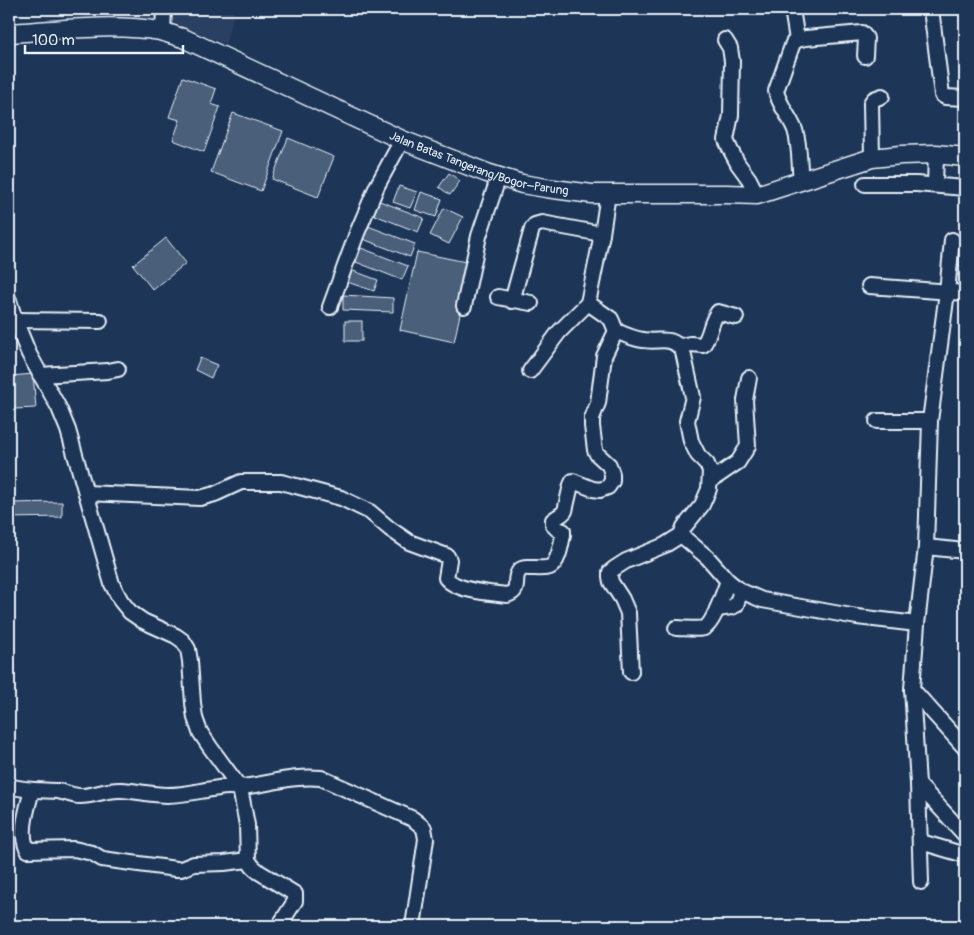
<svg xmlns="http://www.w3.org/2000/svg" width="974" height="935" font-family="Pangolin,sans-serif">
  <rect width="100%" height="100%" fill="#1d3557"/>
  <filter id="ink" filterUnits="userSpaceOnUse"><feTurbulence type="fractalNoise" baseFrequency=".02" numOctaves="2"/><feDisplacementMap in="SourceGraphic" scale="10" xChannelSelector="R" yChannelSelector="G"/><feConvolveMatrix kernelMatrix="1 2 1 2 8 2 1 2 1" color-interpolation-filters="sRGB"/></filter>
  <g filter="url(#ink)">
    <!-- built -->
    <polygon fill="#2a4162" points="122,9 235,9 225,44 175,23 122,15"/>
    <!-- building -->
    <g fill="#495e7a" stroke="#e8f1f8">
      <polygon points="183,77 216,89 211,104 220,107 204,152 173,140 180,120 169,117"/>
      <polygon points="233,113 283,131 261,191 211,172"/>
      <polygon points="288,138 334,157 318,197 272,179"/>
      <polygon points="449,173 460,181 450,195 439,187"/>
      <polygon points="399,186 417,192 410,208 393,202"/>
      <polygon points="421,192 442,199 436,217 415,210"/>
      <polygon points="377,200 424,218 418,232 372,214"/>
      <polygon points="444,208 463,217 449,244 430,235"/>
      <polygon points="368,226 415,244 410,257 363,239"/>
      <polygon points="959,237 965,237 965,247 958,246"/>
      <polygon points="166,238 186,263 153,290 133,265"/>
      <polygon points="958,246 965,247 965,256 957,256"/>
      <polygon points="361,248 408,266 402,280 356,262"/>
      <polygon points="417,252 471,263 454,342 400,330"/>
      <polygon points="957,256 965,256 965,266 957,265"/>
      <polygon points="957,265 965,266 965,275 956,275"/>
      <polygon points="348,269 378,280 374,291 344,281"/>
      <polygon points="956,275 965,275 965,286 955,285"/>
      <polygon points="343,295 393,298 393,312 343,310"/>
      <rect x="345" y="321" width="17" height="20"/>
      <polygon points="200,358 217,365 211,378 195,370"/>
      <polygon points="33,374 36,408 14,409 11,376"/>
      <polygon points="62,502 62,517 9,518 9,503"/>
    </g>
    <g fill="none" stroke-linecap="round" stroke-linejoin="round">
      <defs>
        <g id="minor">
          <polyline points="792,9 797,40"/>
          <polyline points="931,9 942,95 945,97 965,98"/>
          <polyline points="163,32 164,9"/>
          <polyline points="725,40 730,48 732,61 731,115 726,140 730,149 738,164 749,179 757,195"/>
          <polyline points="872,158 871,103 874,99 882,96"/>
          <path d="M 801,181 C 799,164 800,145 795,130 C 790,117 779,105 776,91 L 793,43 L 797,40 L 806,38 L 862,33 L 866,38 L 865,56"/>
          <polyline points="865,184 916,184 965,188"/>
          <polyline points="935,185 936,154"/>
          <path d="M 608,194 L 602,234 L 588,303 L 611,319 L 616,331 C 625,335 634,339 643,340 C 660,343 672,334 683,352 L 693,397 L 687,421 L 691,441 L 698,455 L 707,464 L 710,471 L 709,489 L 702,505 L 684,527 L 681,535 L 665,545 L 626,561 L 615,568 L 610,572 L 610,577 L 611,582 L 622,599 L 628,613 L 631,672"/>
          <polyline points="869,286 965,293"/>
          <polyline points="498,297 531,303"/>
          <polyline points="9,300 15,320 29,354 59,408 68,430 112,584 121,601 130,612 143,621 176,636 183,641 188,649 190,661 193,703 195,718 200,732 210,747 240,788 247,825 248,860 253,867 259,872 295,894 295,901 279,926"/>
          <polyline points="512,301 532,229 535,225 542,223 602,234"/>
          <polyline points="464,306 479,236 499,176"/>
          <polyline points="330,307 357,233 377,186 402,140"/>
          <polyline points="15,320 100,321"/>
          <path d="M 680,346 L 690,344 L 703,345 C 711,335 710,322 718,312 L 736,317"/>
          <polyline points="530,371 559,332 588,303"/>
          <polyline points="40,375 108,371 118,369"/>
          <polyline points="877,421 930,421"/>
          <polyline points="710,481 738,462 748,446 745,400 749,378"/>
          <path d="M 86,493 L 200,498 L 215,494 L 241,482 L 281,482 L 341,498 L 370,512 L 390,529 L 409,542 L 447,556 L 449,560 L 446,578 C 456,591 490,593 507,595 C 523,590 511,579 520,570 C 523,567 527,568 531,568 C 536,568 545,569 550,567 C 559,562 561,544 563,535 L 563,531 L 557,529 L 553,525 L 553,520 L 562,514 L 565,511 L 571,485 L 573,481 L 593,489 L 600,490 L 608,487 L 612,481 L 612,474 L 609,465 L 597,454 L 595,450 L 592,426 L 592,418 L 598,403 L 604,356 L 616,331"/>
          <polyline points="681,535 708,558 728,581 741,591 762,600 857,617 917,624"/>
          <polyline points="926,547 965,551"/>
          <polyline points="717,609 732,607 736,605 741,591"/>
          <path d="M 676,628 C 683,628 698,630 704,628 C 714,624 724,590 728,581"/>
          <polyline points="912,689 965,748"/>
          <polyline points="918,784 965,835"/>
          <path d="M 9,786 C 25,791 41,790 58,791 C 65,792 72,796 80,796 C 94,796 107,789 121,790 C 137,791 151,795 167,795 C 185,795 202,790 219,788 C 227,786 235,788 242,787 C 269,784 294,775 321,778 L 413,819 L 424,828 L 426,839 L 413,926"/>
          <path d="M 32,790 C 28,806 18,835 28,850 L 74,849 L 92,853 L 102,859 L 176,869 L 181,869 L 194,864 L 224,863 L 248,860"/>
          <polyline points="921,842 965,855"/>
          <polyline points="921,882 918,784 912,689 917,624 926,547 930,421 947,292 952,240"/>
        </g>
        <g id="major">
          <path id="s1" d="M 9,33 C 57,30 113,23 160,31 C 168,33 176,36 183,38 L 402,140 L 487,173 L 522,184 L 546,188 L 592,194 L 726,194 L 757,195 L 872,158 L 901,155 L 936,154 L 965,157"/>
        </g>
      </defs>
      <!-- minor casing -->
      <use href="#minor" stroke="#e8f1f8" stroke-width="18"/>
      <!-- major casing -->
      <use href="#major" stroke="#e8f1f8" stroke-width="21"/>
      <!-- minor -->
      <use href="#minor" stroke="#1d3557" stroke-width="14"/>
      <!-- major -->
      <use href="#major" stroke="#1d3557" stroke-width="18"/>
    </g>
  </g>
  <g text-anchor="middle" stroke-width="5" stroke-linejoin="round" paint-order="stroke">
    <!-- street labels -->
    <g font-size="12" fill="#e8f1f8" stroke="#1d3557">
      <text dy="4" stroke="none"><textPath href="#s1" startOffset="498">Jalan Batas Tangerang/Bogor–Parung</textPath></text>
    </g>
  </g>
  <!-- margin -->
  <rect width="974" height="935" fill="none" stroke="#1d3557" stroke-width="30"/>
  <rect x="15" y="15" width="944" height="905" fill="none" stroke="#e8f1f8" stroke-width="2" filter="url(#ink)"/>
  <!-- scale -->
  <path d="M25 45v8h158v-8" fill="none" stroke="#e8f1f8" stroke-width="2.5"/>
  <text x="32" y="45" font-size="15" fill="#e8f1f8" stroke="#1d3557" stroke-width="4" paint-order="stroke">100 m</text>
</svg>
